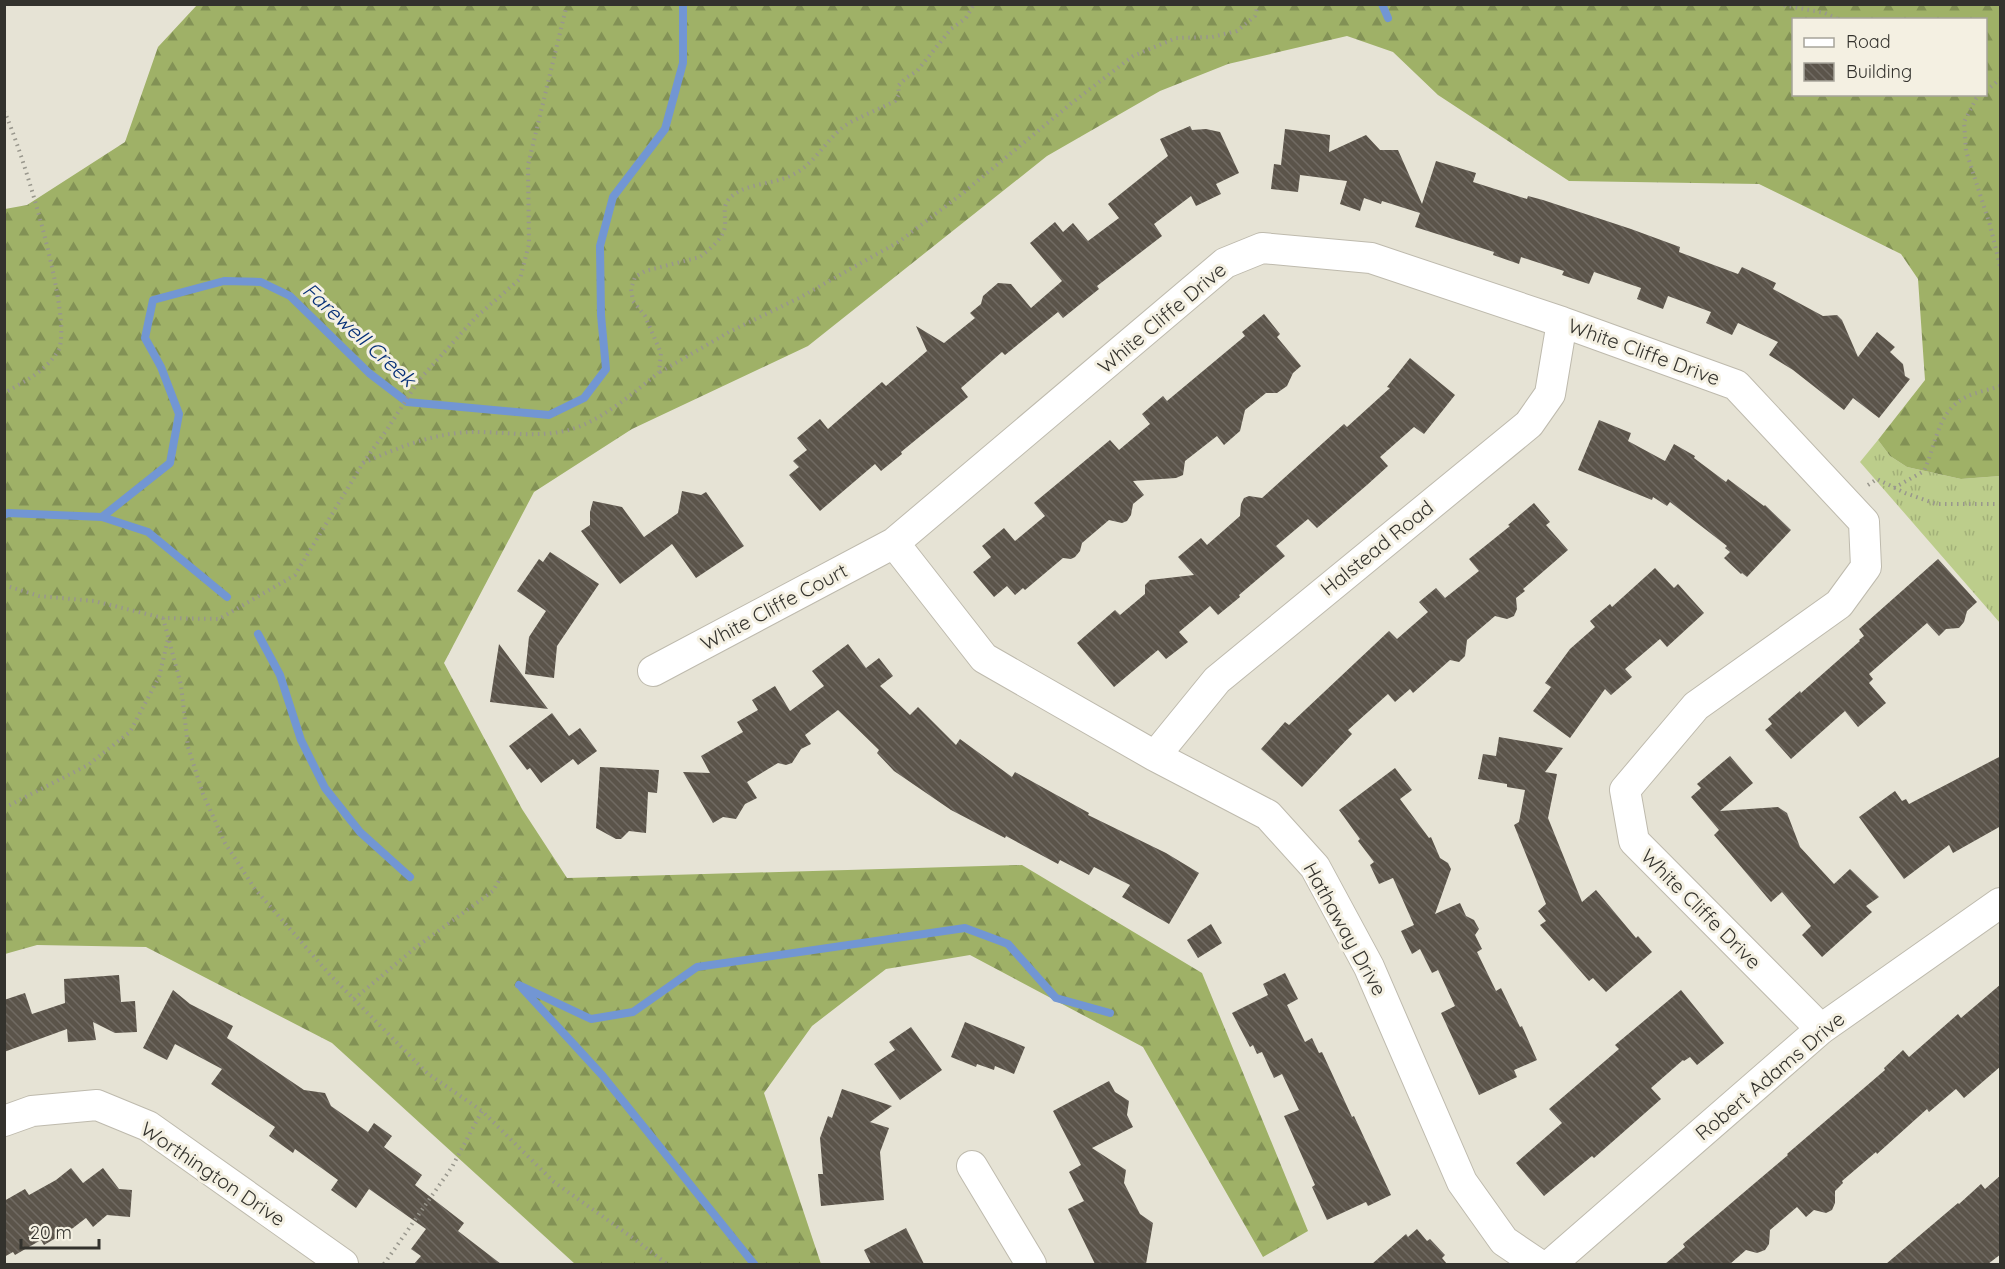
<svg xmlns="http://www.w3.org/2000/svg" width="2005" height="1269" viewBox="0 0 2005 1269" font-family="Quicksand,sans-serif">
	<defs>
		<pattern id="grass-tufts" width="24" height="20" patternUnits="userSpaceOnUse" patternTransform="scale(1.5)"><rect width="24" height="20" fill="#bccd8b"/><path d="M3 7l-1-3M5 7V3M7 7l1-3M15 17l-1-3M17 17v-4M19 17l1-3" fill="none" stroke="#a2b078"/></pattern>
		<pattern id="forest-firs" width="22" height="20" patternUnits="userSpaceOnUse" patternTransform="scale(1.5)"><rect width="22" height="20" fill="#9fb167"/><path d="M5 1l3.5 6h-7zM16 11l3.5 6h-7z" fill="#829155"/></pattern>
		<pattern id="building-back-hatch" width="6" height="6" patternUnits="userSpaceOnUse" patternTransform="scale(1.5)"><rect width="6" height="6" fill="#5b544a"/><path d="M-1 5l2 2M0 0l6 6M5-1l2 2" fill="none" stroke="#706a62"/></pattern>
	</defs>
	<rect width="100%" height="100%" fill="#e6e3d5"/>
	<path fill="url(#grass-tufts)" d="M1878,440L1890,456L1907,467L1961,479L2000,476V623L1860,462Z"/>
	<path fill="url(#forest-firs)" fill-rule="evenodd" d="M197,5H2000V476L1961,479L1907,467L1890,456L1878,440L1925,380L1918,279L1901,254L1759,184L1569,181L1438,95L1393,52L1347,36L1228,64L1160,91L1047,156L808,346L632,429L534,492L444,663L522,809L567,878L1022,865L1202,973L1308,1231L1263,1257L1143,1047L970,955L886,969L812,1026L764,1093L821,1264H575L332,1043L146,947L37,945L5,954V209L27,205L125,142L158,47ZM1794,20H1986V94H1794Z"/>
	<g fill="none" stroke-linecap="round" stroke-linejoin="round">
		<path stroke="#7296d3" stroke-width="8" d="M1382,4L1388,18
			M4,515L8,513L102,517L170,463L179,414L161,367L145,338L153,300L224,281L261,282L290,296L369,373L407,402L549,415L584,398L606,369L601,315L600,246L613,197L665,129L683,63V4
			M102,517L148,532L227,597
			M258,634L280,675L301,740L325,788L360,832L410,877
			M519,985L591,1019L633,1012L697,967L965,928L1008,944L1056,998L1110,1013
			M522,988L602,1075L754,1264"/>
	</g>
	<path fill="url(#building-back-hatch)" d="M1190,126L1192,130L1206,129L1220,132L1239,173L1216,184L1221,194L1196,206L1191,196L1154,224L1162,236L1097,286L1099,289L1063,318L1058,312L1005,355L1002,352L961,388L968,397L901,452L902,454L881,471L875,464L820,511L789,475L799,467L793,461L807,450L797,438L820,419L828,429L882,382L886,386L927,351L916,326L944,343L975,318L970,313L981,304L983,296L998,283L1011,284L1031,308L1062,281L1030,243L1055,222L1063,232L1073,223L1088,241L1119,218L1108,204L1168,156L1160,139Z
		M1285,129L1330,135L1329,152L1366,135L1380,150H1398L1422,204L1436,161L1476,173L1473,182L1527,199L1528,196L1543,200L1631,229L1680,247L1679,252L1738,274L1742,267L1776,283L1773,289L1823,316L1837,315L1842,320L1858,357L1877,332L1895,347L1890,352L1903,364L1905,376L1910,379L1879,418L1853,398L1844,410L1793,370L1769,355L1778,342L1738,323L1732,335L1706,323L1711,312L1668,296L1663,309L1637,299L1641,288L1594,272L1589,284L1562,275L1564,271L1521,257L1519,264L1493,255L1494,252L1415,227L1420,213L1382,201L1381,204L1364,198L1360,211L1340,204L1347,181L1300,175L1298,192L1271,189L1274,164L1281,165Z
		M1264,314L1280,334L1277,337L1301,366L1293,373L1287,386L1277,393H1266L1245,410L1240,431L1224,445L1217,436L1185,461L1183,475L1176,478L1133,481L1144,495L1133,504L1131,515L1127,521L1122,523L1109,520L1082,543L1080,551L1075,557L1071,559L1063,558L1025,590L1023,588L1015,595L1007,586L994,597L973,572L991,557L982,546L1004,528L1015,541L1045,516L1034,503L1110,440L1119,450L1150,424L1142,414L1163,396L1167,401L1245,336L1242,332Z
		M1410,358L1455,395L1424,434L1414,427L1380,457L1388,466L1367,485L1317,528L1308,519L1276,546L1285,556L1239,595L1240,597L1218,615L1210,606L1179,632L1188,642L1166,659L1158,650L1114,687L1077,643L1115,610L1120,615L1145,594V585L1150,580L1194,575L1178,557L1201,538L1207,545L1240,516L1241,504L1244,498L1249,496L1262,498L1344,424L1347,427L1390,388L1387,387Z
		M1599,420L1631,433L1628,441L1665,461L1674,444L1695,456L1694,458L1726,482L1728,479L1764,506L1765,505L1791,530L1747,577L1742,573L1741,574L1724,558L1730,552L1725,548L1727,546L1670,502L1667,506L1653,497L1652,500L1578,470Z
		M682,491L701,495L706,492L744,546L696,578L672,544L620,584L581,531L590,525V512L593,501L622,507L644,537L678,513Z
		M1534,503L1550,522L1546,525L1568,550L1523,589L1525,591L1516,598L1517,609L1514,616L1507,619L1495,616L1467,640L1465,656L1459,662L1450,660L1413,693L1410,689L1395,702L1388,694L1348,730L1352,734L1302,787L1261,749L1285,722L1289,725L1389,631L1397,639L1428,612L1419,602L1436,588L1445,598L1479,571L1469,559L1510,526L1508,525Z
		M550,552L599,584L557,646L554,678L525,674L529,637L546,611L517,591L539,559L543,562Z
		M1938,559L1977,602L1967,611L1964,622L1959,628L1946,629L1939,636L1927,623L1869,674L1873,679L1869,683L1886,703L1858,727L1845,711L1791,759L1765,730L1772,724L1768,719L1800,691L1801,693L1860,641L1859,640L1864,636L1859,629Z
		M1655,568L1674,588L1678,584L1704,613L1667,647L1660,639L1625,669L1632,677L1611,695L1605,689L1570,738L1533,711L1551,687L1545,683L1570,649L1595,627L1590,621L1610,604L1612,607Z
		M499,644L548,709L490,702Z
		M848,644L866,668L879,658L893,676L880,686L910,715L918,707L956,745L960,739L1012,777L1015,772L1089,813L1088,815L1166,853L1199,873L1169,924L1122,897L1130,885L1094,867L1089,875L1060,860L1058,864L1006,836L1005,838L951,810L894,771L877,753L879,750L838,710L805,735L811,744L801,749L792,763L786,765L778,763L747,782L757,798L745,804L736,819L723,817L713,823L683,772L710,773L701,756L743,732L737,722L758,710L752,700L775,686L790,711L824,686L812,671Z
		M552,713L569,736L580,728L597,751L578,765L573,759L541,783L530,768L527,770L509,746Z
		M1499,737L1563,748L1545,772L1557,774L1548,818L1582,902L1596,890L1636,938L1638,936L1652,952L1606,992L1593,978L1589,981L1540,925L1546,921L1538,911L1546,904L1514,825L1519,822L1525,790L1507,787V784L1478,779L1483,754L1496,756Z
		M1730,756L1753,783L1720,811L1778,807L1787,813L1800,847L1834,884L1850,869L1879,897L1866,906L1872,912L1822,957L1802,935L1811,926L1782,892L1771,902L1714,835L1719,830L1691,797L1701,788L1697,784Z
		M2001,756V826L1953,853L1949,845L1904,879L1859,817L1895,791L1902,801L1906,799L1909,804Z
		M600,767L659,770L657,793L648,792L646,833L629,831L621,839H616L596,828Z
		M1395,768L1412,790L1400,799L1429,838L1431,837L1440,858L1448,863L1451,869L1435,914L1460,903L1466,916L1474,920L1479,929L1475,935L1482,949L1477,952L1496,991L1501,988L1520,1027L1522,1026L1537,1060L1514,1070L1517,1077L1479,1095L1441,1013L1455,1006L1438,970L1432,973L1420,949L1412,954L1401,931L1414,925L1393,878L1379,884L1370,865L1374,862L1358,841L1360,839L1339,810Z
		M1211,924L1222,943L1198,958L1187,940Z
		M1285,973L1298,999L1287,1005L1305,1042L1312,1038L1319,1053L1322,1052L1352,1117L1354,1116L1391,1195L1368,1206L1366,1202L1327,1220L1312,1187L1315,1185L1284,1116L1299,1110L1282,1074L1274,1078L1262,1052L1257,1054L1253,1045L1250,1047L1232,1013L1268,995L1263,984Z
		M119,975L121,1002L135,1001L137,1032L115,1033L93,1022L96,1040L68,1042L67,1029L4,1052V1000L25,993L32,1014L65,1003L64,979Z
		M2001,984V1066L1964,1098L1956,1089L1929,1112L1927,1109L1877,1154L1876,1152L1842,1181L1843,1183L1835,1191V1203L1832,1210L1826,1213L1814,1210L1806,1217L1797,1207L1770,1230L1769,1244L1765,1250L1757,1253L1746,1250L1730,1264H1665L1685,1247L1683,1244L1788,1155L1787,1154L1885,1070L1884,1068L1903,1050L1909,1057L1958,1014L1961,1018Z
		M173,990L190,1004L233,1026L227,1038L304,1090L325,1093L331,1106L368,1132L374,1123L392,1136L384,1147L422,1175L415,1185L464,1223L458,1231L501,1264H414L421,1256L411,1249L426,1229L369,1189L356,1208L331,1190L338,1180L295,1149L293,1153L269,1136L275,1127L211,1084L222,1069L175,1044L167,1060L143,1048Z
		M1681,990L1724,1043L1697,1065L1690,1057L1684,1061L1683,1060L1651,1088L1661,1099L1594,1158L1592,1156L1544,1196L1516,1163L1562,1123L1549,1109L1619,1049L1615,1045Z
		M965,1022L1025,1047L1014,1074L995,1066L994,1070L977,1064L976,1067L951,1057Z
		M911,1027L942,1070L900,1100L874,1064L895,1050L889,1042Z
		M1109,1081L1115,1092L1129,1101L1127,1115L1133,1127L1092,1148L1126,1170L1124,1183L1140,1214L1153,1223L1146,1264H1095L1068,1209L1084,1201L1069,1172L1081,1165L1053,1111Z
		M842,1089L892,1106L870,1122L889,1128L880,1152L884,1200L821,1206L818,1174H823L820,1138L828,1116L832,1118Z
		M71,1168L83,1183L103,1168L119,1189L132,1190L130,1217L107,1215L93,1227L86,1218L73,1228L44,1245L41,1240L15,1255L13,1252L4,1257V1201L25,1189L29,1195L56,1180Z
		M2001,1175V1254L1988,1264H1886L1958,1203L1959,1204L1981,1184L1985,1189Z
		M906,1228L924,1264H871L864,1250Z
		M1417,1229L1427,1241L1430,1239L1445,1255L1442,1258L1447,1264H1372L1406,1234L1408,1237Z"/>
	<g fill="none" stroke-linecap="round" stroke-linejoin="round">
		<g stroke="#bebaad" stroke-width="32">
			<path id="street" d="M894,543L984,658L1155,756L1268,815L1315,867L1369,967L1462,1182L1504,1241L1538,1264
				M653,671L894,543L1225,263L1262,248L1371,258L1562,322L1736,385L1864,522L1866,567L1839,604L1696,706L1625,790L1634,841L1821,1029
				M1155,756L1217,680L1529,424L1550,394L1562,322
				M4,1121L32,1111L97,1105L148,1126L343,1264
				M972,1166L1031,1264
				M1551,1264L1821,1029L2000,903"/>
		</g>
		<path stroke="#99978d" stroke-width="4" stroke-dasharray="1.5 4.5" stroke-linecap="butt" d="M1778,4L1825,13L1840,20
			M1986,91L2000,79
			M1981,94L1976,99L1964,122L1966,151L1990,225L2000,266
			M4,111C21,146 75,321 58,351C46,371 24,382 4,393
			M660,372L729,332L799,298L900,241L963,193L1073,102L1133,56L1176,38L1212,37L1237,31L1255,16L1258,4
			M363,463C397,448 431,434 469,432C507,431 547,441 583,425C607,415 639,389 659,372L661,353L645,316L633,301L631,289L635,277L645,271L700,257C709,250 724,238 725,226C726,214 721,205 732,196C749,182 776,185 796,173C815,162 825,142 842,128C851,120 882,108 895,101L899,94L898,86L906,78L917,71L951,29L966,18L974,4
			M1868,485L1877,479L1905,493L1936,504H2000
			M1894,488L1924,471C1936,445 1937,413 1964,398C1975,392 1989,390 2000,386
			M4,585L39,596L94,601L163,618L219,619L295,575L363,463L388,428L419,380L476,317L520,279L529,244L528,165L567,4
			M163,618L181,685L188,747L203,794L225,843L255,889L331,976L427,1073L482,1111
			M4,808L88,765L130,732L159,677L168,639
			M354,999L415,948L493,891L501,877
			M384,1264L452,1167L482,1111L554,1182L633,1238L667,1264"/>
		<use href="#street" stroke="#fff" stroke-width="30"/>
	</g>
	<g text-anchor="middle" stroke-width="6" stroke-linejoin="round" paint-order="stroke">
		<g font-size="20" fill="#33322d" stroke="#f4f0e2">
			<text transform="translate(1162 318) rotate(-40)" y="7">White Cliffe Drive</text>
			<text transform="translate(1644 352) rotate(20)" y="7">White Cliffe Drive</text>
			<text transform="translate(1377 548) rotate(-39)" y="7">Halstead Road</text>
			<text transform="translate(774 607) rotate(-28)" y="7">White Cliffe Court</text>
			<text transform="translate(1701 909) rotate(45)" y="7">White Cliffe Drive</text>
			<text transform="translate(1345 929) rotate(61)" y="7">Hathaway Drive</text>
			<text transform="translate(1770 1076) rotate(-40)" y="7">Robert Adams Drive</text>
			<text transform="translate(213 1174) rotate(34)" y="7">Worthington Drive</text>
		</g>
		<g font-size="21" font-style="italic" fill="#063078" stroke="#f4f0e2">
			<text transform="translate(359 335) rotate(42)" y="7">Farewell Creek</text>
		</g>
	</g>
	<rect width="2005" height="1269" fill="none" stroke="#33322d" stroke-width="12"/>
	<rect x="1792" y="18" width="195" height="78" fill="#f4f0e2" stroke="#a7a49a" stroke-width="1.5"/>
	<rect x="1804" y="38" width="30" height="9" fill="#ffffff" stroke="#a7a49a" stroke-width="1.5"/>
	<text x="1846" y="48" font-size="18" fill="#33322d">Road</text>
	<rect x="1804" y="63" width="30" height="18" fill="url(#building-back-hatch)" stroke="#a7a49a" stroke-width="1.5"/>
	<text x="1846" y="78" font-size="18" fill="#33322d">Building</text>
	<path d="M21 1239v9h78v-9" fill="none" stroke="#33322d" stroke-width="3"/>
	<text x="30" y="1239" font-size="18" fill="#33322d" stroke="#f4f0e2" stroke-width="4.5" paint-order="stroke">20 m</text>
</svg>
